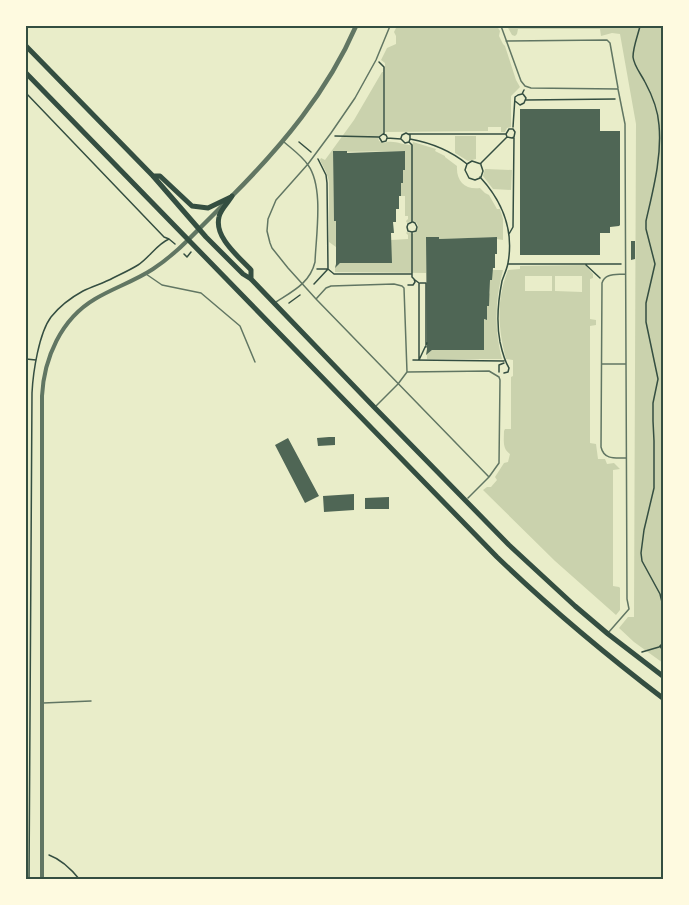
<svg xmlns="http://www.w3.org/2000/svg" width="689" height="905" viewBox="0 0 689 905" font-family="Lora,serif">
	<rect width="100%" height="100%" fill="#e9edc9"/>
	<path fill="#cad2ad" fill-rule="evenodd" d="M397,26H497L500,31L499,36L503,44L505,46L516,80L520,87L511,96V127L507,128L505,132H501V127H488V131L385,132V63L381,60L387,48L396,44V36L394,32Z
		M507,26H663V663L634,642L619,628L628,617H634L636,124L620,34L612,33L601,36L600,29H518L517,34L515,36L512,35Z
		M382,72H383V133L378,137L379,141L383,143C394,139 401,145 412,145L413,142L436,149L435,151L445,156V157L457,166C456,181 465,190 480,188L485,193L489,195L497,209H500L503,219V240L497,239V237L439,239V237H426V273L335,272V268L340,263H391V240L408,239V235L406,233L407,232L413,234L418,228C418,221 413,219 407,223L406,221L408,219V216H405V196H401V183H403V170L405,169V151L333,152L334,221H336V247L329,242V181L326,172L320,160L321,158L325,160L354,120Z
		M455,136H476V159L468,161L455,153Z
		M485,169L512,170L511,190L493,189L483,176Z
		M585,265L593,274V278L590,279V319L596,320V325L590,326V443L596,444L598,459H605L607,464L614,463L620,469L613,470V586L619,587L620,588V610L616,615L555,561L483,490L487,487H491L497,480L495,477L504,463L508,462L510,454C502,449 504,440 504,431L505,429H511V377L513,376V360L506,359C498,328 496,301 508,270L520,269V266ZM525,276H552V291H525ZM555,276H582V292L555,291Z
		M492,270H503C495,300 494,329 502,359H427V354L432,350H484V319L486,320L487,306H489V294L490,293V280H492Z"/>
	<path fill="#4f6655" d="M520,109H600V131H620V225L619,226L610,227V233H600V255H520Z
		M333,151H347V153L405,151V170H403V183H401V196H399V209H396V222H393L394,233H391L392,263H340L335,268L336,264V221H334Z
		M426,237H439V239L497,237V254H495V268H493L492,280H490L489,306H487V320L484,319V350H432L426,355L427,349Z
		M631,241H635V259L631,260Z
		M329,437H335V445L318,446L317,438Z
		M288,438L319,496L305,503L275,445Z
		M354,494V510L324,512L323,496Z
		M389,497V509H365V498Z"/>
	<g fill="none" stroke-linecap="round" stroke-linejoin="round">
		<path stroke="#344e41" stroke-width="1.5" d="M640,26C638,35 633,47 633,57C634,66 641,74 645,82C652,95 658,110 659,125C662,157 653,190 646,221V229L655,264L646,303V322L658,379L653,403V421L654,441V488L644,530L641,553L642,561L660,594L664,610
			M379,62L384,67V134
			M26,93L164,237L169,239L175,244
			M526,100L615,99
			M515,101L520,105L524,103L526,98L523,94
			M513,127L515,97L518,95L522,94L524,90
			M408,134H506L507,137L512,138L514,137L515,132L513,129H509L506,134
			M335,136L379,137L383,134L386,135L387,137
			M379,137L382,142L386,141L387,138L401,139L405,143L409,142L410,139C432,143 451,151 467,164
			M401,138L402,135L406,133L410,135V139
			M299,142L311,152
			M481,163L507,137
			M480,177C503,202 514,230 508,263C507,269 504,275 502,281C498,301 496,321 500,342C502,351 504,360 509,368L508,372L504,373
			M481,177L483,171L481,165
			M480,178L475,180L469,178L465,170L467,164L472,161L481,164
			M412,232L416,231L417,227L415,223L413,222
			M509,234L513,227L514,138
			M184,254L187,257L191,252
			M509,264H621
			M586,265L600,278
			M317,269H328L334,274H412
			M415,280L419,283V360
			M420,283H426V347
			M314,284L328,269L327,183L326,175L318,159
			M408,285H413L415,282L414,279L412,277V232L408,231L407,227L408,224L412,222V145L409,142
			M289,303L300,295
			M26,359L36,360
			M413,360L504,361
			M419,360L427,343
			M499,372V365L504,363
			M660,646L664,652
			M642,652L659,647L664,642
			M49,855C60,859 72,870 80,880
			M29,880L32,393C33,372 39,333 51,317C59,307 72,297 83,291C93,286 104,283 113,278C121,274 130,270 138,265C149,258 157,244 169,239"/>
		<path stroke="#617663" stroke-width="1.5" d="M390,26L376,60L355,98L331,133L308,164L276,200L268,219L267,231L270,243L272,248L288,268L316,299L489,477
			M501,26L521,81L525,86L531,88L618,89L625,124L627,599L629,609L608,633
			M506,41L607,40L610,43L618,88
			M146,274L162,285L201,293L240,326L255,362
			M625,274C616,275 605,273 602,283L601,447C604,460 615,458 626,458
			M316,299L326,288L331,286L394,284L402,286L404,288L407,372L398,384L375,407
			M276,302C293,291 310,283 315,262C316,235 324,187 308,165C302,156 292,149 284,142
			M602,364H626
			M407,372L489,371L499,377L500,380L499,463L489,477L468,498
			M43,703L91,701"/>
		<path stroke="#617663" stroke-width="4" d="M42,880V396C44,358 61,319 95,299C113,288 135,281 153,269C165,261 177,251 188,240"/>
		<path stroke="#617663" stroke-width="4.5" d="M231,197C281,147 328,91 356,26
			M189,239L223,205"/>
		<path stroke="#344e41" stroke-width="5" d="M26,46L153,176L206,237L243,274L251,279L374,407L509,545L575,606L608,634L664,677
			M26,73L497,557C550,608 605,654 664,699
			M153,176H160L192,206L208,208L231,197
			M232,196C228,203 220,210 219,217C214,237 238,256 251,270V279"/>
	</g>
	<rect width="689" height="905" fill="none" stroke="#fefae0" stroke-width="54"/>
	<rect x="27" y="27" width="635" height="851" fill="none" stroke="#344e41" stroke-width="2"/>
</svg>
